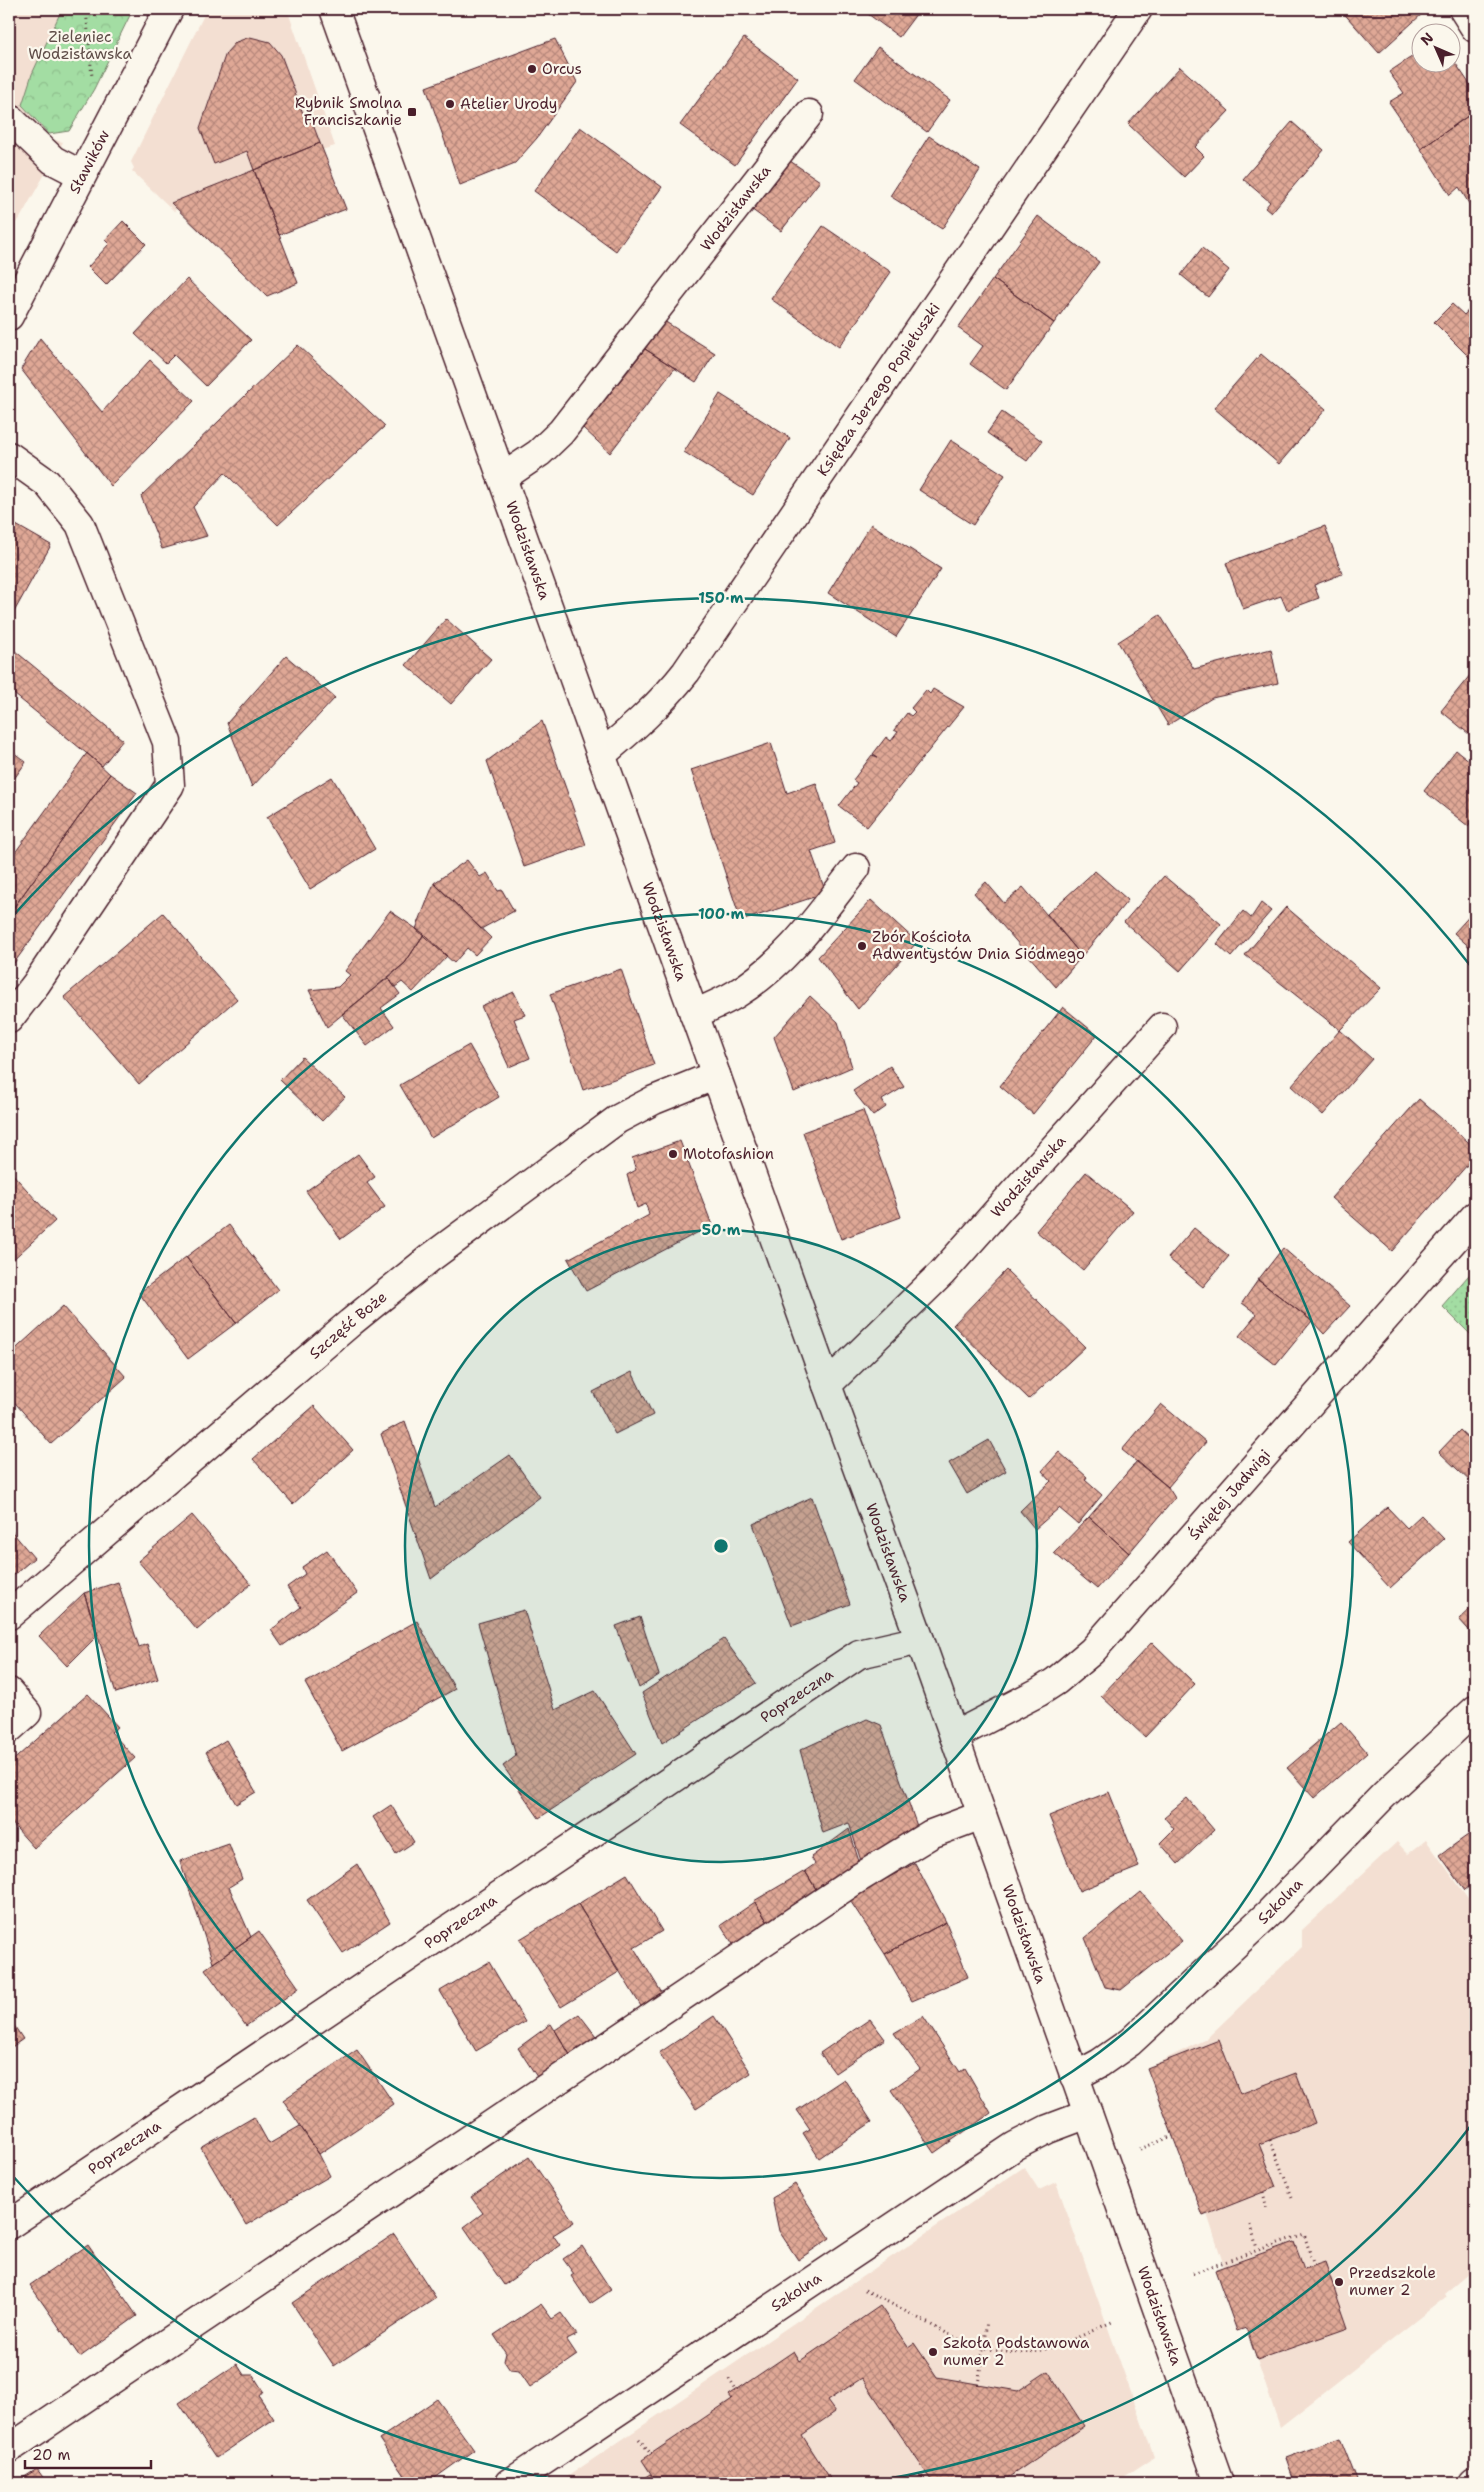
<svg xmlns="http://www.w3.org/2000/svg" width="1484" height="2492" viewBox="0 0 1484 2492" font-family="'Shantell Sans',sans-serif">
	<defs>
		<pattern id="grass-dots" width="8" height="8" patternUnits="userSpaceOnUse" patternTransform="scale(1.25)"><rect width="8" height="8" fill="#a3dda3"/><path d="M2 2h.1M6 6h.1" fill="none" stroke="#8ebd8c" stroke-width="1.8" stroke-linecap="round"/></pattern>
		<pattern id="park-crowns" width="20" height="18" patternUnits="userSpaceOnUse" patternTransform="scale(1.25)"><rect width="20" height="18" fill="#a3dda3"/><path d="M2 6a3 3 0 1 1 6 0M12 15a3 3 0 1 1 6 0" fill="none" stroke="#8ebd8c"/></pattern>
		<pattern id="building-cross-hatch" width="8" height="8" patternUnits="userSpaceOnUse" patternTransform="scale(1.25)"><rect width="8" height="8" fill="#dfa896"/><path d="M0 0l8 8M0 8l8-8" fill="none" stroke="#b7887b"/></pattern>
	</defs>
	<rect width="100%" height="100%" fill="#fbf7ec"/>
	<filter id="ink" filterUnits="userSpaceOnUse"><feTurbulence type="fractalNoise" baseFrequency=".02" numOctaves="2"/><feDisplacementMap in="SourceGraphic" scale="10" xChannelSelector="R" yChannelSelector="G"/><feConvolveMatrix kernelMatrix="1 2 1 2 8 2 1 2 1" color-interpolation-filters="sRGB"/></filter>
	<g filter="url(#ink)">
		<path fill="#f3dfd2" d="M9,9H62L32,74L22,105L51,139L63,142L19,220L9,228Z
			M207,9H287L335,146L254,170L172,203L177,209L174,211L132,171L134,168L131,162Z
			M1426,1840L1475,1908V2268L1445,2293L1447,2296L1280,2427L1246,2328L1237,2331L1215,2270L1224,2266L1207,2214L1203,2216L1147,2068L1206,2039L1302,1947V1930L1397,1842L1408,1854Z
			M1024,2167L1039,2190L1056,2182L1154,2457L1115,2483H558Z"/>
		<path fill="url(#grass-dots)" stroke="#767e67" d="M1475,1268V1339L1442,1306Z"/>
		<path fill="url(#park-crowns)" stroke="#767e67" d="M62,9H133L94,89L69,131L49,134L22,105L32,74Z"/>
		<path fill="url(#building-cross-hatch)" stroke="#4a1f2b" d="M871,9H911L917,13L899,37L868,14Z
			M1340,9H1419L1423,13L1379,53Z
			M250,37L270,42L281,55L307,124L312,122L320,143L254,170L247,151L214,164L200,128L226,53L236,42Z
			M744,38L798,78L735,165L680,125Z
			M555,39L577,82L537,138L515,163L460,185L426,87Z
			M878,47L950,100L927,132L855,79Z
			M1422,50V62H1452V58L1475,92V111L1421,149L1389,102L1404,93L1389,72Z
			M1180,67L1229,111L1195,147L1204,156L1184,177L1128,124Z
			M1475,111V205L1471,207L1459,187L1450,195L1421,149Z
			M1292,122L1324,150L1271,213L1265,208L1270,202L1243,179Z
			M580,127L662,187L616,251L534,191Z
			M929,136L980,170L942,229L890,196Z
			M320,143L346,209L279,235L254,170Z
			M787,159L820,181L781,231L751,209Z
			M254,170L298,283L267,296L171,203Z
			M1038,216L1099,262L1054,323L993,279Z
			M123,221L146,244L106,285L88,267L109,244L105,240Z
			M823,226L891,272L839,347L771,299Z
			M1202,248L1229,270L1208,297L1181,275Z
			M187,279L251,340L206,386L174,355L166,363L135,334Z
			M993,279L1054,323L1006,390L970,364L983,346L958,328Z
			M1475,303V363L1434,322L1452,304L1464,315Z
			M664,321L715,353L696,382L645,349Z
			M40,338L102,412L150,360L194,401L111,486L21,369Z
			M298,345L385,426L278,525L225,473L193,507L207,536L162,549L141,496Z
			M645,349L675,368L610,453L583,428Z
			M1261,354L1326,409L1279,464L1214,408Z
			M720,394L790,438L753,495L684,452Z
			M1002,412L1042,441L1027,461L987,433Z
			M951,440L1005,475L973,525L919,490Z
			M9,521L51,545L9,621Z
			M871,524L941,569L896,637L828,593Z
			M1325,526L1342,574L1314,585L1319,598L1287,610L1281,596L1243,609L1226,563Z
			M1160,615L1194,669L1271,649L1278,683L1212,698L1168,725L1118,642Z
			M446,619L491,659L451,704L406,665Z
			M9,646L123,740L102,766L9,690Z
			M286,656L335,698L252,787L227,723Z
			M1475,669V739L1441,711Z
			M933,689L964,707L867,827L839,806L857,783L853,780L872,755L878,757L873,754L886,737L891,741L898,732L894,730L907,713L911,716L915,712L911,708L926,690L930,694Z
			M542,721L586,845L524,867L487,761Z
			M771,743L787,793L816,783L835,843L811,851L826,893L741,921L691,770Z
			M9,749L26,762L9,786Z
			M1456,750L1475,765V816L1468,826L1424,791Z
			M87,753L110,774L9,914V861Z
			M110,774L137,793L9,970V914Z
			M332,777L375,849L310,889L267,817Z
			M467,860L480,877L487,873L498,891L502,890L514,911L481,929L434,883Z
			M1095,871L1128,900L1082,956L1047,914Z
			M1164,876L1221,924L1180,971L1124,922Z
			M986,882L1004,903L1023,887L1082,956L1056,987L974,893Z
			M434,883L491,938L475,955L467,948L454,963L416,929Z
			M871,900L917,942L858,1009L818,957Z
			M1261,903L1271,911L1231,957L1217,944L1243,911L1251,918Z
			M1286,907L1381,988L1340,1030L1245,955Z
			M1475,910V952L1454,933Z
			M390,911L424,934L405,963L327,1027L309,990L338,987L350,975L345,971Z
			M163,913L237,999L139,1084L64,997Z
			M424,934L447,956L413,992L402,982L395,987L388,978L405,963Z
			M621,969L654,1065L583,1090L550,994Z
			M388,978L400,994L381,1008L394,1026L367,1046L342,1014Z
			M514,992L525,1015L514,1019L530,1058L509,1067L481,1006Z
			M810,996L838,1022L852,1067L794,1092L774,1037Z
			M1063,1007L1097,1035L1033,1114L1000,1086Z
			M1340,1030L1372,1059L1323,1115L1291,1086Z
			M469,1045L499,1097L431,1138L400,1085Z
			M302,1057L345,1097L322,1121L280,1080Z
			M890,1066L904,1087L882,1100L886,1107L873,1116L853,1091Z
			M1419,1099L1475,1148V1156L1392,1251L1331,1198Z
			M863,1110L901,1217L841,1239L803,1132Z
			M680,1141L712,1225L586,1291L568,1259L649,1215L646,1204L637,1208L627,1175L636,1170L632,1158Z
			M358,1154L375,1177L367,1183L385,1207L341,1239L306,1191Z
			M9,1170L55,1221L9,1263Z
			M1086,1172L1133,1211L1083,1270L1036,1231Z
			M229,1225L278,1290L236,1323L186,1257Z
			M1194,1228L1229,1256L1203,1287L1168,1258Z
			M1283,1248L1350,1306L1324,1334L1312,1321L1258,1280Z
			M186,1257L236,1323L188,1359L139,1293Z
			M1006,1270L1085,1347L1029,1399L953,1325Z
			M1258,1280L1312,1321L1276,1365L1239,1336L1257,1314L1242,1303Z
			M63,1306L126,1377L51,1444L9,1396V1355Z
			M632,1372L653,1415L615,1434L593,1392Z
			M1161,1404L1206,1442L1168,1487L1122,1450Z
			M314,1406L353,1450L293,1504L253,1459Z
			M405,1421L435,1507L510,1455L540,1497L431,1579L381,1434Z
			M1460,1430L1475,1444V1486L1439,1452Z
			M989,1440L1006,1471L967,1494L949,1463Z
			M1059,1452L1087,1477L1085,1480L1102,1495L1078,1524L1059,1508L1035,1529L1020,1511L1051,1481L1042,1471Z
			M1137,1461L1168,1487L1175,1498L1129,1553L1089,1517Z
			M812,1497L850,1604L792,1626L753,1524Z
			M1387,1507L1407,1528L1421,1515L1444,1539L1390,1588L1348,1542Z
			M192,1515L251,1584L197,1630L138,1561Z
			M1089,1517L1129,1553L1097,1589L1054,1553Z
			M9,1528L34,1558L9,1579Z
			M327,1550L357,1593L282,1646L271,1630L301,1607L287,1587L305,1574L302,1567Z
			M118,1582L139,1647L147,1644L158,1679L116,1693L84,1593Z
			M84,1593L98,1635L67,1666L39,1636Z
			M1475,1604V1637L1459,1619Z
			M524,1610L555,1710L595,1691L636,1754L539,1818L503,1766L516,1756L478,1623Z
			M640,1617L659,1675L639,1688L616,1626Z
			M417,1621L455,1689L342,1751L305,1683Z
			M724,1639L756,1683L662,1743L642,1693Z
			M1152,1642L1195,1684L1145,1737L1101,1696Z
			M88,1694L118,1727L111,1732L135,1758L34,1848L9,1820V1813L13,1809L9,1804V1764Z
			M867,1719L881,1725L918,1829L862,1864L849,1823L823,1833L800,1750Z
			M1341,1722L1367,1752L1314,1798L1287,1768Z
			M226,1740L256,1792L236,1804L206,1752Z
			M1109,1792L1139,1867L1079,1891L1049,1816Z
			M1187,1798L1214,1830L1178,1864L1160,1843L1174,1829L1164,1817Z
			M391,1805L414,1842L396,1854L373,1817Z
			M849,1829L860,1865L819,1894L805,1871L815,1864L811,1857Z
			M1475,1830V1882L1465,1890L1440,1855Z
			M229,1844L242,1879L229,1887L251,1937L213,1963L180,1861Z
			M915,1863L946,1922L885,1954L849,1899Z
			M357,1864L390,1922L343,1953L307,1900Z
			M805,1871L819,1894L771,1927L754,1901Z
			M627,1874L662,1931L634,1948L665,1998L644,2011L578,1904Z
			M1141,1892L1182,1941L1121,1990L1105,1987L1085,1938Z
			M755,1902L771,1927L736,1949L721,1925Z
			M578,1904L619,1972L561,2007L520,1939Z
			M946,1922L968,1977L912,2001L885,1954Z
			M259,1931L299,1988L246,2026L205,1969Z
			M489,1962L525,2022L476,2051L440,1991Z
			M579,2014L599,2040L572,2058L555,2030Z
			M714,2016L751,2073L696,2109L659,2053Z
			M923,2016L960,2072L965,2068L991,2113L934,2153L891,2090L920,2069L894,2033Z
			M9,2018L23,2039L9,2049Z
			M870,2019L885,2039L835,2073L820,2053Z
			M551,2024L572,2058L539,2080L518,2048Z
			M1219,2040L1240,2094L1296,2073L1315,2123L1259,2144L1276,2187L1203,2216L1147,2068Z
			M357,2050L394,2104L319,2154L283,2100Z
			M844,2079L872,2122L819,2158L803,2133L810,2129L797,2110Z
			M254,2117L269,2144L300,2126L319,2154L330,2176L246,2225L201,2148Z
			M529,2157L574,2222L553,2235L560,2245L504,2285L464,2227L483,2213L471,2197Z
			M795,2184L830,2238L798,2260L779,2231L772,2198Z
			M394,2234L436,2298L334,2366L292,2303Z
			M1294,2242L1304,2269L1325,2262L1348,2328L1257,2360L1246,2328L1237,2331L1215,2270Z
			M88,2245L137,2316L80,2357L30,2285Z
			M582,2246L611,2290L590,2304L571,2276L574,2274L563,2259Z
			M541,2304L552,2319L561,2313L577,2335L567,2340L577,2355L530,2387L519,2371L510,2370L504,2361L506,2353L494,2335Z
			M880,2306L908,2347L914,2343L937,2377L1018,2391L1048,2371L1084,2426L1000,2483H933L862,2378L827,2401L835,2412L802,2435L833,2483H657L642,2460L732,2399L729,2395L794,2351L800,2361Z
			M237,2364L244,2375H253L263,2391L259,2396L274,2419L216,2458L179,2403Z
			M437,2399L474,2450L428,2483H409L379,2439Z
			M1340,2438L1358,2483H1295L1286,2458Z
			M37,2469L47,2483H15Z
			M650,2474L657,2483H636Z"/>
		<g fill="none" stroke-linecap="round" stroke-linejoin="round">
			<g stroke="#4a1f2b" stroke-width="31">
				<g id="minor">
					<path id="s1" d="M334,9L827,1385L920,1640L1219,2483"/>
					<path d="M1463,9L1475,28"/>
					<path d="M9,118L53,160L82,175"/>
					<path id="s2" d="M9,316L169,9"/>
					<path d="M9,456L47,483L80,524L167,742L170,785L36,984L9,1019"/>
					<path id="s3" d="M502,478L539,453L561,432L809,114"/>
					<path id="s4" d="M601,755C632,729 661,704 686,672L1138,9"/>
					<path d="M694,1014C708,1008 723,1002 736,994C787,963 820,914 856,868"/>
					<path id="s5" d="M827,1385L942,1273L1162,1027"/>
					<path id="s6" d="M9,1615L350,1323L430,1258L618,1119L654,1100L716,1075"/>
					<path d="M9,1692L27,1713L9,1729"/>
					<path id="s7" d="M954,1736L1039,1692L1056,1681L1092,1651L1475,1216"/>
					<path id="s8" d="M1074,2077L1100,2063L1130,2042L1269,1913L1384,1795L1475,1710"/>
					<path id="s9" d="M9,2225L859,1654L920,1640"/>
					<path d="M9,2449L854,1881L931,1834L982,1815"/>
					<path id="s10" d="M510,2483L1015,2146L1048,2129L1088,2114"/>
					<path d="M1474,2483L1475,2482"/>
				</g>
			</g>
			<path stroke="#4a1f2b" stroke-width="3" stroke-dasharray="1 4" stroke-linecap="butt" d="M86,9L92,77
				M1270,2140L1292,2197
				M1140,2149L1173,2136
				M1263,2192L1267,2209
				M1251,2225L1257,2249
				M1193,2273L1304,2234L1314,2266
				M865,2290L956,2338C979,2348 1009,2355 1033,2352C1060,2347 1089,2332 1114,2321
				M729,2379L736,2390
				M978,2385L987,2321
				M639,2439L651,2454
				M914,2483L927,2474"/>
			<use href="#minor" stroke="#fbf7ec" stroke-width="28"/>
		</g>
	</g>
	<circle cx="721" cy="1546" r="316" fill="#0f766e" fill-opacity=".12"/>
	<g fill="none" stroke="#0f766e" stroke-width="2.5">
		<circle cx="721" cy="1546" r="316"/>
		<circle cx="721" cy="1546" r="632"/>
		<path d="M1473 2123A948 948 0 0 1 869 2482M573 2482A948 948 0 0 1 11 2174M11 918A948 948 0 0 1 1473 969"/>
	</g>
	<g fill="#4a1f2b" stroke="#fbf7ec" stroke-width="2">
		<circle cx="532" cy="69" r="5"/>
		<circle cx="450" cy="104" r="5"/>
		<rect x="407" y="107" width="10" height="10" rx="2.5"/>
		<circle cx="862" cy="946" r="5"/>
		<circle cx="673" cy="1154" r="5"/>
		<circle cx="1339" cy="2282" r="5"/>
		<circle cx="933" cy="2352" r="5"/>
	</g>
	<g text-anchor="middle" stroke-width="4.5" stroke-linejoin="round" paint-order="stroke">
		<g font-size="15" fill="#604e49" stroke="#fbf7ec">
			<text x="80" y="42">Zieleniec<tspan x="80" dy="17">Wodzisławska</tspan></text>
		</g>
		<g font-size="15" fill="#4a1f2b" stroke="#fbf7ec" text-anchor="start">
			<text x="542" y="74">Orcus</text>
			<text x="402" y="108" text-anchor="end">Rybnik Smolna<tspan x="402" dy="17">Franciszkanie</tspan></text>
			<text x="460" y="109">Atelier Urody</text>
			<text x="872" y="942">Zbór Kościoła<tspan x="872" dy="17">Adwentystów Dnia Siódmego</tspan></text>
			<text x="683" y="1159">Motofashion</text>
			<text x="1349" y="2278">Przedszkole<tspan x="1349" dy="17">numer 2</tspan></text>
			<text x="943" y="2348">Szkoła Podstawowa<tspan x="943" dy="17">numer 2</tspan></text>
		</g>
		<g font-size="15" fill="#4a1f2b" stroke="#fbf7ec">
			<text dy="5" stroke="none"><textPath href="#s2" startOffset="174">Sławików</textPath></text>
			<text dy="5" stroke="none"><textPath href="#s3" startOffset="359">Wodzisławska</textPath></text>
			<text dy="5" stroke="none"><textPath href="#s4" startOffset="461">Księdza Jerzego Popiełuszki</textPath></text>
			<text dy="5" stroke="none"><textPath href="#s1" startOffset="575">Wodzisławska</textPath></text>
			<text dy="5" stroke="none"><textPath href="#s1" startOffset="980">Wodzisławska</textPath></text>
			<text dy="5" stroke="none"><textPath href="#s5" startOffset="290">Wodzisławska</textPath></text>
			<text dy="5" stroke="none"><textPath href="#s6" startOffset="446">Szczęść Boże</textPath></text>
			<text dy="5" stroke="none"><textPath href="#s7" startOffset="371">Świętej Jadwigi</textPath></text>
			<text dy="5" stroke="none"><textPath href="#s1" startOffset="1640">Wodzisławska</textPath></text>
			<text dy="5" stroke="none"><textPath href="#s9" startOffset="949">Poprzeczna</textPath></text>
			<text dy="5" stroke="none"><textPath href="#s8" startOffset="272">Szkolna</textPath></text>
			<text dy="5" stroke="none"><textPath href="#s9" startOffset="544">Poprzeczna</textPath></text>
			<text dy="5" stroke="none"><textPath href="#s1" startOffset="2045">Wodzisławska</textPath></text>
			<text dy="5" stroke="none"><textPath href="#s9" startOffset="139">Poprzeczna</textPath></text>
			<text dy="5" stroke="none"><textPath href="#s10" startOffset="344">Szkolna</textPath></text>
			<text dy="5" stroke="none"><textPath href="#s1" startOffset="2450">Wodzisławska</textPath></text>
		</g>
	</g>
	<circle cx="721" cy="1546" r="8" fill="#0f766e" stroke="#fbf7ec" stroke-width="2.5"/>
	<g font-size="15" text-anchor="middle" font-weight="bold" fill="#0f766e" stroke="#fbf7ec" stroke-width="4.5" stroke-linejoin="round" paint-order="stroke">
		<text x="721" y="603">150 m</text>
		<text x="721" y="919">100 m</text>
		<text x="721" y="1235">50 m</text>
	</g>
	<rect width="1484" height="2492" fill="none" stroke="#fbf7ec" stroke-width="30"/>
	<rect x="15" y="15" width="1454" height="2462" fill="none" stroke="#4a1f2b" stroke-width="2" filter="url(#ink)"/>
	<g transform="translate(1436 48) rotate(315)"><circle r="24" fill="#fbf7ec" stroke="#b4a19f"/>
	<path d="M0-4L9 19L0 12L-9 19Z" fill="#4a1f2b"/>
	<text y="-8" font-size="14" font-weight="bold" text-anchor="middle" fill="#4a1f2b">N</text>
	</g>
	<path d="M25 2460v8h126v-8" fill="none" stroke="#4a1f2b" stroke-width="2.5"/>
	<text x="32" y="2460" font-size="15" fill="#4a1f2b" stroke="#fbf7ec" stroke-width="4" paint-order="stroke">20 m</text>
</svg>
